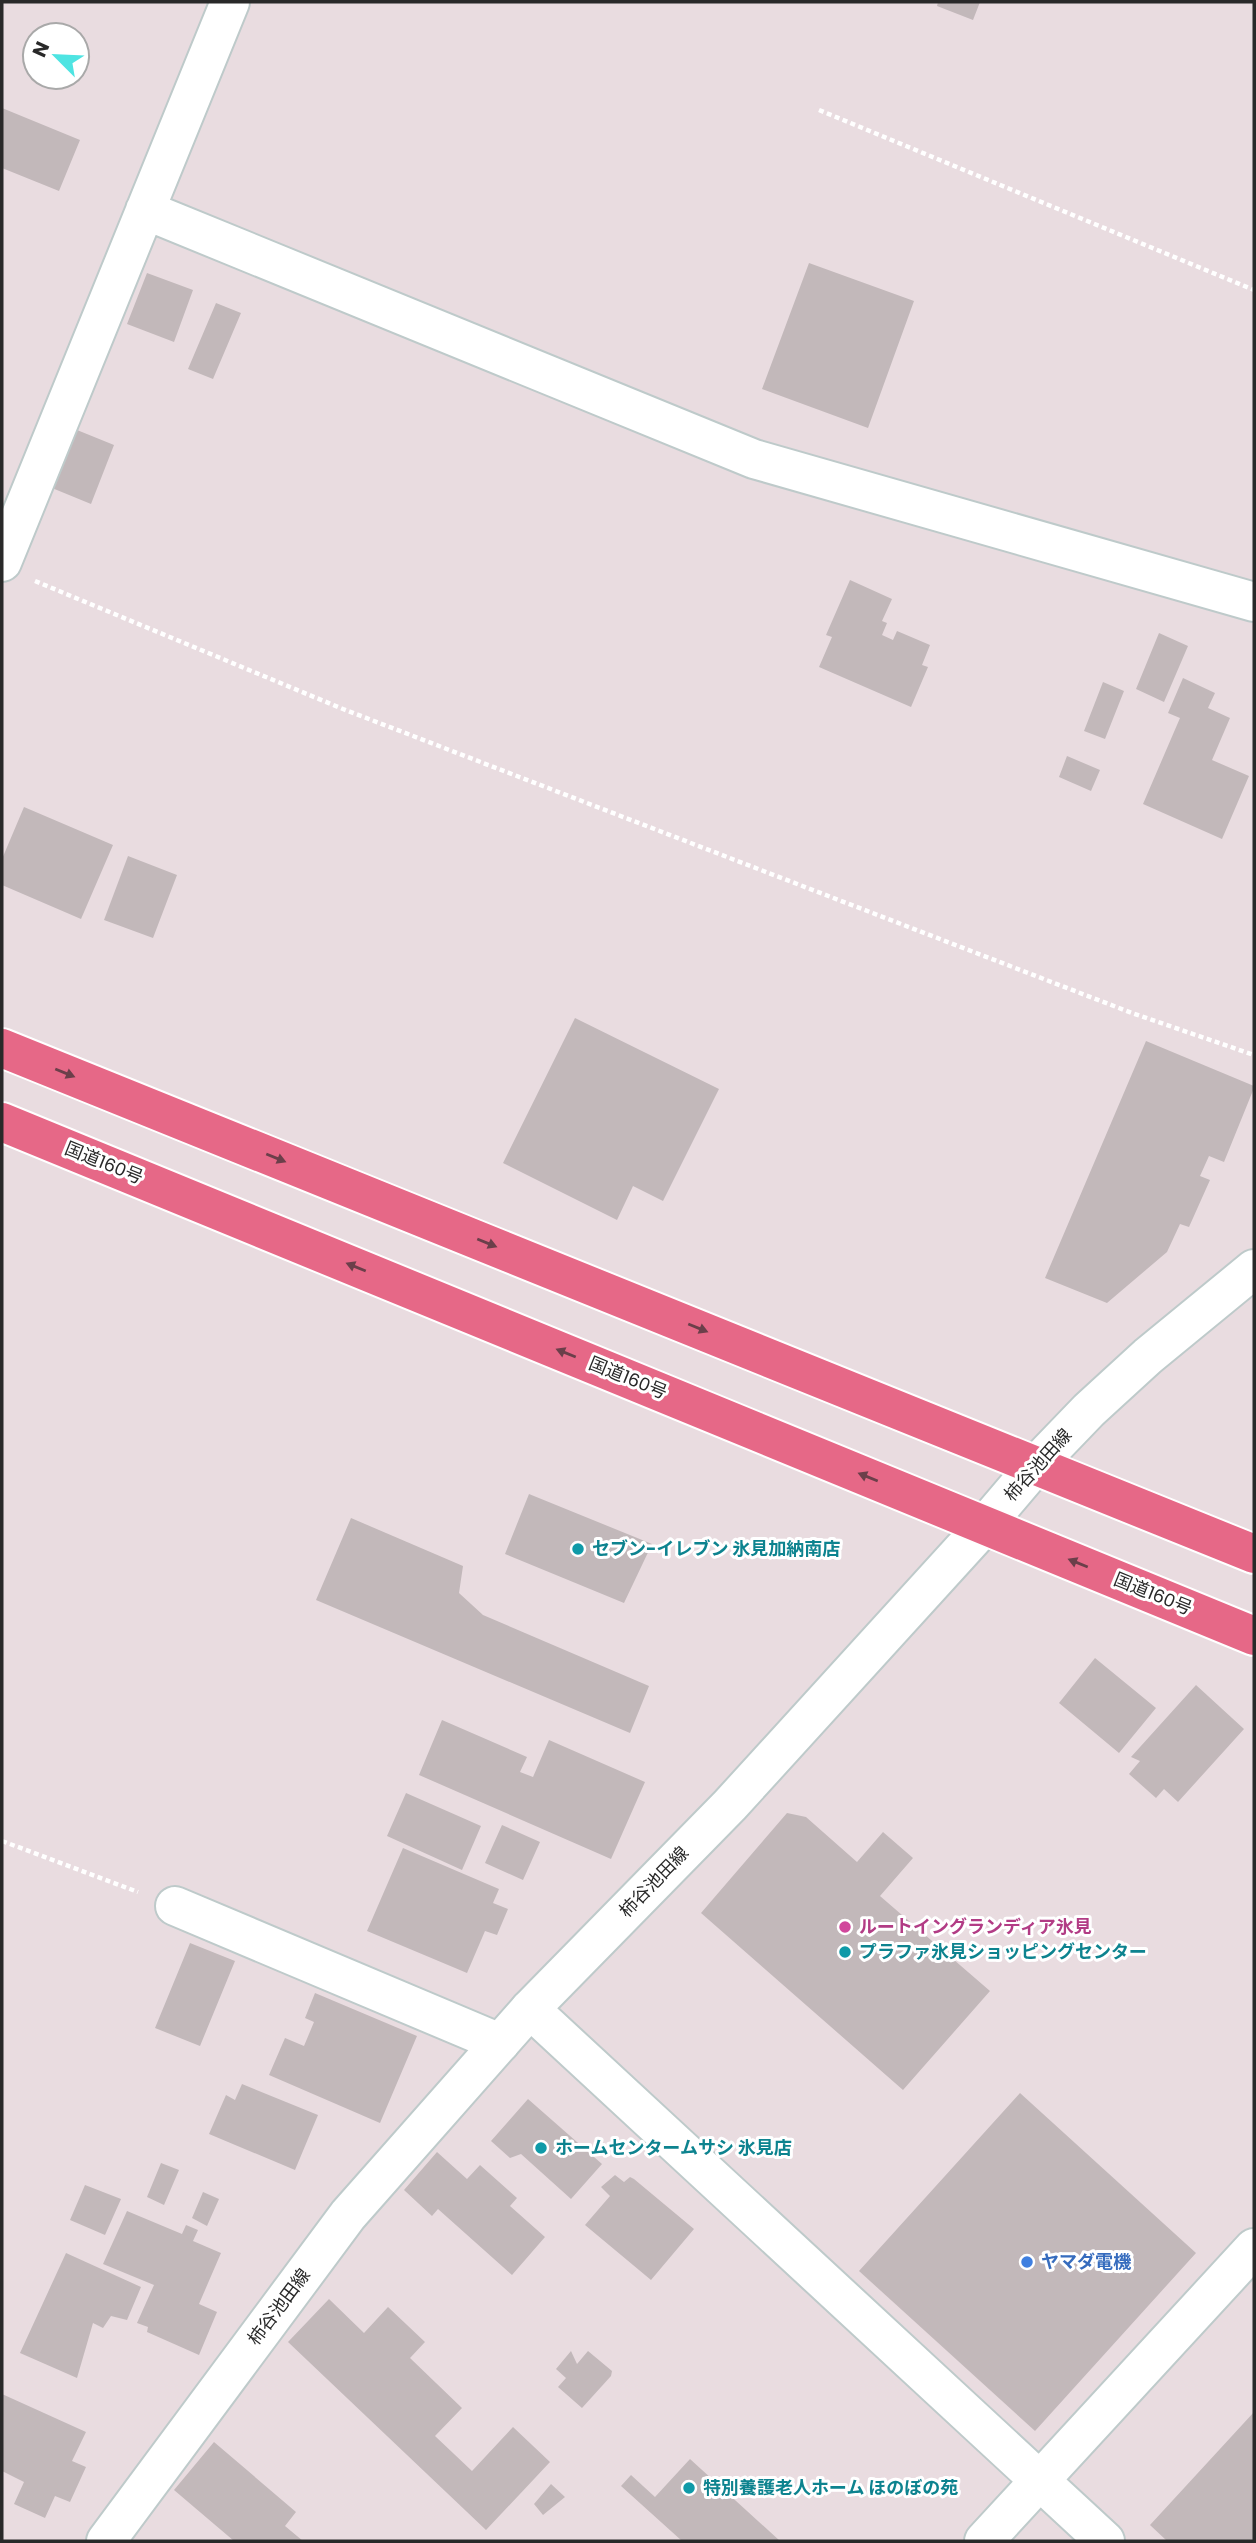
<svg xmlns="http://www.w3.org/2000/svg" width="1256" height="2543" viewBox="0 0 1256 2543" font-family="Poppins,'Noto Sans JP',sans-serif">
	<rect width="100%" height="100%" fill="#e9dce0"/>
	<path fill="#c2b8ba" d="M938,2H980L973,20L937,6Z
		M2,108L80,140L59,191L2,168Z
		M809,263L914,301L868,428L762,389Z
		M147,273L193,290L174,342L127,324Z
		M216,303L241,313L213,379L188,369Z
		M77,430L114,445L91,504L52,488Z
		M850,580L892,599L882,621L887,623L882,635L893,640L897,631L930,645L922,665L928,667L911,707L819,667L832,637L826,635Z
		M1159,633L1188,646L1164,702L1136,689Z
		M1183,678L1215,693L1208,708L1230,718L1212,760L1249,776L1222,839L1143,804L1180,718L1168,713Z
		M1103,682L1124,691L1105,739L1084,731Z
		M1067,756L1100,770L1091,791L1059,777Z
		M24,807L113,845L81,919L2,885V859Z
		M128,856L177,875L153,938L104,920Z
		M575,1018L719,1089L663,1201L633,1186L617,1220L503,1163Z
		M1146,1041L1254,1086V1088L1224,1162L1209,1156L1200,1176L1210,1180L1189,1227L1180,1224L1167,1252L1107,1303L1045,1278Z
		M529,1494L652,1544L624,1603L505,1554Z
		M351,1518L463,1566L459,1593L483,1615L649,1686L630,1733L316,1600Z
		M1095,1658L1156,1708L1119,1753L1059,1703Z
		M1196,1685L1244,1729L1178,1802L1164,1789L1156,1798L1129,1774L1140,1761L1131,1757Z
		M442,1720L527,1757L520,1772L533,1777L549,1740L645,1782L611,1859L419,1775Z
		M406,1793L481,1826L462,1870L387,1836Z
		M787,1813L806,1817L857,1862L883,1832L913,1858L880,1896L990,1991L903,2090L701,1913Z
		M502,1825L540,1842L523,1880L485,1863Z
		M403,1848L499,1889L493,1903L508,1909L497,1935L485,1931L467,1973L367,1931Z
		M190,1943L235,1961L200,2046L155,2028Z
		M315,1993L417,2036L380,2123L269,2075L285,2038L304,2046L314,2022L305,2018Z
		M242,2084L318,2115L295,2170L209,2134L226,2095L235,2100Z
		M1020,2093L1196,2253L1035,2431L859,2271Z
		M528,2099L602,2164L571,2199L521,2154L510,2158L491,2141Z
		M437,2152L467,2179L480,2165L517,2198L510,2206L545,2237L512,2275L438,2209L432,2216L404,2190Z
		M161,2163L179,2170L164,2205L147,2197Z
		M615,2175L624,2182L630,2177L634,2179L694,2229L651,2280L585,2225L610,2196L601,2187Z
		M85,2185L121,2199L105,2235L70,2220Z
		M203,2192L219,2199L207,2226L192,2218Z
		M127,2211L182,2234L186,2225L198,2230L193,2241L221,2253L199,2304L217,2312L199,2355L147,2332L148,2327L137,2323L154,2285L103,2264Z
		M66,2253L141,2287L127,2320L111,2316L103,2328L93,2323L77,2378L20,2353Z
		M329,2299L364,2333L388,2307L425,2342L410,2358L462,2408L435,2436L472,2471L513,2427L550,2462L486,2530L288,2342Z
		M571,2351L577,2364L588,2351L612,2371L611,2376L582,2408L558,2387L566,2378L556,2369Z
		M2,2394L86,2432L72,2461L86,2467L70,2502L55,2496L45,2518L14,2504L24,2482L2,2471Z
		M1254,2412V2541H1167L1150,2525Z
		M214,2442L296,2512L285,2526L303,2541H234L174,2490Z
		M690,2459L780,2541H682L621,2486L631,2475L655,2497Z
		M551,2484L565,2497L543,2515L534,2504Z"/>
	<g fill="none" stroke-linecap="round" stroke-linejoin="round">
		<g stroke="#becaca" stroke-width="42">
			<path id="minor" d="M145,210L754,459L1254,602
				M2,562L230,2
				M175,1906L500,2043
				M530,2009L1105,2541
				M984,2541L1254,2248"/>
		</g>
		<g stroke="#becaca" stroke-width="42">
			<path id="secondary" d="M106,2541L348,2215L530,2009L730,1805L985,1525L1037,1464L1089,1410L1148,1356L1254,1269"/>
		</g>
		<g stroke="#fff" stroke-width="42">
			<path id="trunk" d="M2,1048L1254,1554
				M2,1122L1254,1636"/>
		</g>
		<path stroke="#fff" stroke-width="4.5" stroke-dasharray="5 3.5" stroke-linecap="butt" d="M819,110L1254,290
			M35,581L343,709L1132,1013L1254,1055
			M2,1841L138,1892"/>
		<use href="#minor" stroke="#fff" stroke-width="38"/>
		<use href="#secondary" stroke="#fff" stroke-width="38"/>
		<use href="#trunk" stroke="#e66887" stroke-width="38"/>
	</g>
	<defs><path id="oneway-solid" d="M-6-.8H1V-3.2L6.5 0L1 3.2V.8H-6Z" transform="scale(1.75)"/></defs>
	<g fill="#6b3f4a">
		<use href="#oneway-solid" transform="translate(65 1073) rotate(22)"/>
		<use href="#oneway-solid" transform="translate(276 1158) rotate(22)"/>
		<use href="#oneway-solid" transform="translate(487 1243) rotate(22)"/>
		<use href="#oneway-solid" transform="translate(356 1267) rotate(-158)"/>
		<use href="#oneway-solid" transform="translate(698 1328) rotate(22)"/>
		<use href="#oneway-solid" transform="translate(566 1353) rotate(-158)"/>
		<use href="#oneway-solid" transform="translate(868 1477) rotate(-158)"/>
		<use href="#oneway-solid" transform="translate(1078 1563) rotate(-158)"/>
	</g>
	<g fill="#0f9aa8" stroke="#fff" stroke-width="2.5">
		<circle cx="578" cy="1549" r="7"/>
		<circle cx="845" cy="1952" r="7"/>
		<circle cx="541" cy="2148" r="7"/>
		<circle cx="689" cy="2488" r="7"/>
	</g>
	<circle fill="#d1479c" stroke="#fff" stroke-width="2.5" cx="845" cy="1927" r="7"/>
	<circle fill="#3f7fe0" stroke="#fff" stroke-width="2.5" cx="1027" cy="2262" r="7"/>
	<g text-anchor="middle" stroke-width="6" stroke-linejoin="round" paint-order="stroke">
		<g font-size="18" fill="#292929" stroke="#fff">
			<text transform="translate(104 1163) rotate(22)" y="6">国道160号</text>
			<text transform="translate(628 1378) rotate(22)" y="6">国道160号</text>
			<text transform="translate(1038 1465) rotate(-48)" y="6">柿谷池田線</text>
			<text transform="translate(1153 1594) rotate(22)" y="6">国道160号</text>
			<text transform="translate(654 1882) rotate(-46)" y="6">柿谷池田線</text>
			<text transform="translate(279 2307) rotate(-53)" y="6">柿谷池田線</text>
		</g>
		<g font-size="18" font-weight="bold" fill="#0d838f" stroke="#fff" text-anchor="start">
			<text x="592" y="1555">セブン-イレブン 氷見加納南店</text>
			<text x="859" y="1958">プラファ氷見ショッピングセンター</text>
			<text x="555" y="2154">ホームセンタームサシ 氷見店</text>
			<text x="703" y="2494">特別養護老人ホーム ほのぼの苑</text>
		</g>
		<g font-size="18" font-weight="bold" fill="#b23c85" stroke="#fff" text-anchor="start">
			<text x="859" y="1933">ルートイングランディア氷見</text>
		</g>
		<g font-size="18" font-weight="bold" fill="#366cbe" stroke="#fff" text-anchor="start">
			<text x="1041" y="2268">ヤマダ電機</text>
		</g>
	</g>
	<rect width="1256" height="2543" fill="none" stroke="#292929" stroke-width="7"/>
	<g transform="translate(56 56) rotate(294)"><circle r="33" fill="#ffffff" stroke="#a9a9a9" stroke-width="2"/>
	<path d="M0-5L12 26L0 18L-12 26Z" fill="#4ee4e2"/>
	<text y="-10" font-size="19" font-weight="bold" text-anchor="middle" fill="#292929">N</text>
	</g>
</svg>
